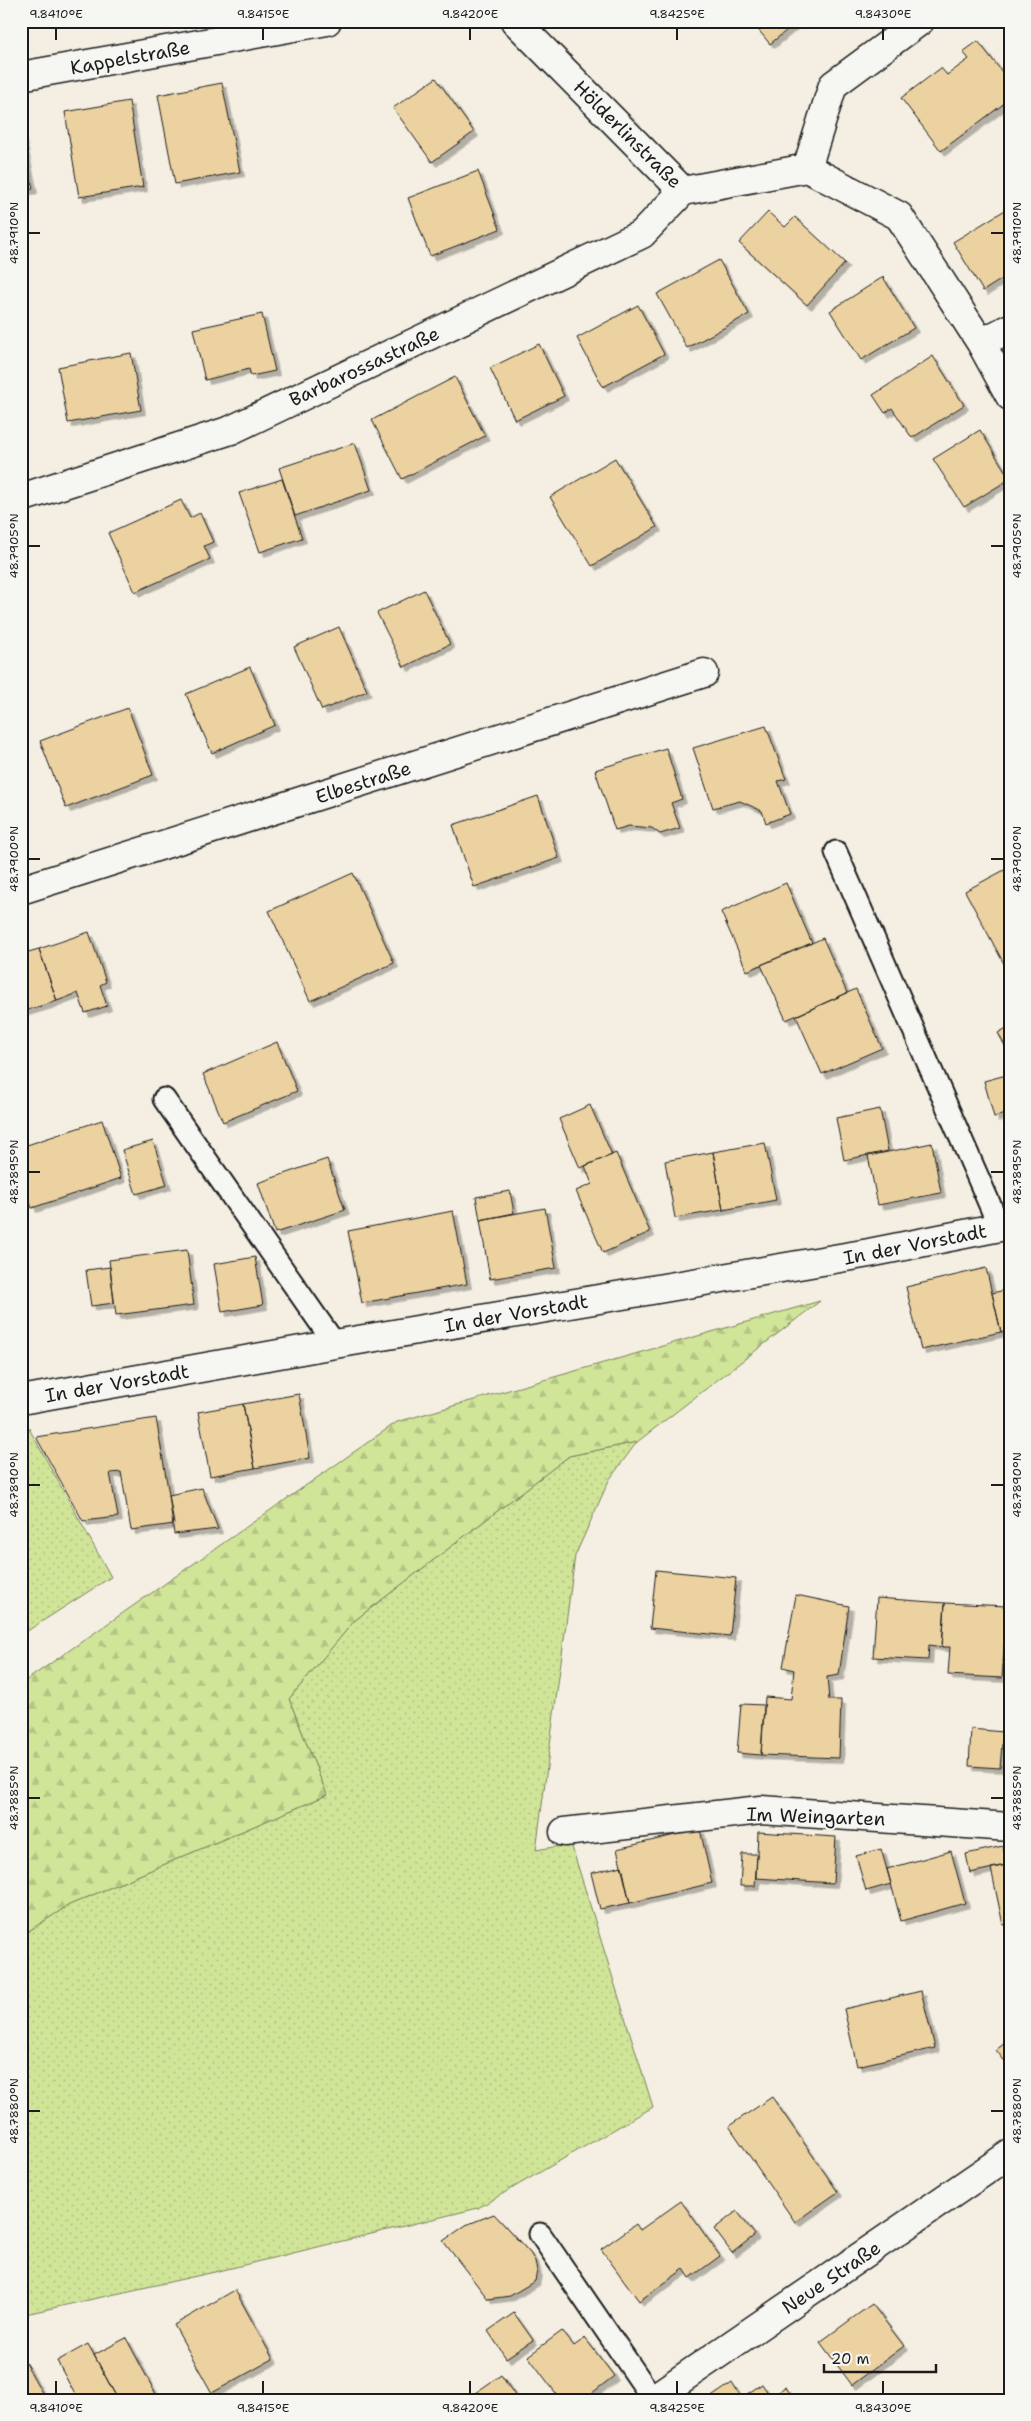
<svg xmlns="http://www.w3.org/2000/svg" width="1031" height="2421" viewBox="0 0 1031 2421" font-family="'Shantell Sans',sans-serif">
	<defs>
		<pattern id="green-dots" width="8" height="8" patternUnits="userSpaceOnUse" patternTransform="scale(1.25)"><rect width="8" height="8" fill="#d1e599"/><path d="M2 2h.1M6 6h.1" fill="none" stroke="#b3c483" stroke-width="1.8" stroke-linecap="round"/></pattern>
		<pattern id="forest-firs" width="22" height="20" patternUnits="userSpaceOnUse" patternTransform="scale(1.25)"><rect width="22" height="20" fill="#d1e599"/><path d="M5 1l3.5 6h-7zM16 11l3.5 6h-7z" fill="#b3c483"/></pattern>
		<filter id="shadow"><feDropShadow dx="4.5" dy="4.5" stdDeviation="0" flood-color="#0004"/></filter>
	</defs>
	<rect width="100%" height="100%" fill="#f4efe2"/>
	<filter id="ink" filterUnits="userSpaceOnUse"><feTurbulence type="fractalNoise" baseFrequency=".02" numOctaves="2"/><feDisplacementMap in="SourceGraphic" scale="10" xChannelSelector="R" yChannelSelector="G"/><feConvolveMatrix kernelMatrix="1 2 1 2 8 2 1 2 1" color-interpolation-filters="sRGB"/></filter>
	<g filter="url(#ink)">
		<path fill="url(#green-dots)" stroke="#76805a" d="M21,1414L111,1577L21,1635Z
			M637,1442L609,1480L575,1556L536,1850L571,1844L653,2107L478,2208L219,2271L21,2315V1936L69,1905L327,1795L289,1699L354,1621L569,1456Z"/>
		<path fill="url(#forest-firs)" stroke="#76805a" d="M820,1301L637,1442L569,1456L354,1621L289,1699L327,1795L69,1905L21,1936V1684L397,1422Z"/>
		<path fill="#ecd2a1" stroke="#1c1c1c" filter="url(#shadow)" d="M751,21H798L770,44Z
			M978,41L1010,82V94L1004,99L1006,102L941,151L901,98L941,68L947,75L969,59L963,52Z
			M436,78L474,132L432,162L393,108Z
			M222,83L240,172L175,184L158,95Z
			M129,101L143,187L79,197L65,112Z
			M21,132L33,189L21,191Z
			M478,171L500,229L430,256L408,198Z
			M1010,207V274L983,291L953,242Z
			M768,212L785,227L795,217L845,263L807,305L739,243Z
			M719,260L749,314L687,348L657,294Z
			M883,277L914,328L861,360L830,311Z
			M638,305L664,354L603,387L577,338Z
			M262,314L275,371L251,376L249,369L205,380L193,329Z
			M539,344L564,396L515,420L490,368Z
			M131,353L141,410L68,423L58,367Z
			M933,356L964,405L912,438L892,408L885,413L873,395Z
			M455,377L485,436L402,479L372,420Z
			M980,430L1010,479L964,507L933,459Z
			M355,443L371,490L295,516L279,468Z
			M615,458L657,527L592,566L550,497Z
			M282,479L302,538L260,552L239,493Z
			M181,500L190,518L200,513L213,542L204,546L210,559L135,592L108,533Z
			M424,590L450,644L404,667L377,613Z
			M339,627L367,691L322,710L294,647Z
			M250,667L275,725L212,753L186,694Z
			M128,708L153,775L66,808L40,741Z
			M766,726L786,779L778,781L790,814L766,823L762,811L740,801L713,808L693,748Z
			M666,748L682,799L671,803L680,828L660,834L652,828L629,826L615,830L595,770Z
			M538,796L559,858L474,887L453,825Z
			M1010,867V975L965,891Z
			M353,873L394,963L310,1001L269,911Z
			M786,883L812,943L747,971L721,912Z
			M89,932L106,982L100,985L107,1006L85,1013L78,993L57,1001L39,949Z
			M823,938L847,993L786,1020L761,965Z
			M39,949L57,1001L21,1012V954Z
			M856,989L882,1048L822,1074L796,1016Z
			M1010,1026V1055L998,1033Z
			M277,1042L297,1091L223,1122L203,1074Z
			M1010,1074V1131L1005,1114L994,1117L984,1081Z
			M590,1105L612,1155L580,1168L559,1119Z
			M880,1109L888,1151L844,1160L836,1118Z
			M102,1120L121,1178L32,1208L21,1178V1147Z
			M153,1141L167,1185L136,1194L122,1150Z
			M765,1143L776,1200L723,1210L713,1152Z
			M932,1143L941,1193L878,1205L868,1156Z
			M713,1152L723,1210L675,1218L665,1161Z
			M616,1153L650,1232L603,1253L576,1191L592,1184L585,1166Z
			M327,1159L345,1210L275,1233L258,1183Z
			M510,1191L514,1213L480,1220L476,1197Z
			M545,1208L556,1268L490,1279L480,1220Z
			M453,1211L467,1284L362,1303L348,1231Z
			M187,1250L194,1305L116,1315L109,1260Z
			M255,1257L263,1305L222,1312L214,1264Z
			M110,1267L114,1303L91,1306L86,1270Z
			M986,1268L1001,1332L921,1350L906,1287Z
			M1010,1289V1330L1001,1332L992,1293Z
			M299,1394L310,1458L255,1468L243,1404Z
			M243,1404L255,1468L210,1476L198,1412Z
			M156,1418L174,1524L131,1530L121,1472L110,1473L118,1517L83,1521L36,1437Z
			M202,1488L218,1529L174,1534L169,1495Z
			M656,1570L736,1578L730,1636L650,1628Z
			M796,1595L849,1606L839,1675L827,1677L829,1700H841L839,1758L761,1755L765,1697L791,1699L794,1670L783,1667Z
			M877,1598L945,1603L942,1647L929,1645L928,1660L873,1657Z
			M945,1603L1007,1606L1002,1678L948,1675L950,1647H942Z
			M741,1704L764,1705L761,1755L737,1753Z
			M971,1729L1003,1732L1000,1768L969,1766Z
			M700,1829L712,1883L630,1903L617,1849Z
			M758,1832L836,1837L833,1883L756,1878Z
			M1003,1846L1007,1865L970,1873L966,1854Z
			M881,1849L891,1884L866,1891L856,1856Z
			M951,1851L965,1903L901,1921L887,1869Z
			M742,1854H757L755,1886H740Z
			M1010,1864V1924L1003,1925L991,1868Z
			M622,1866L630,1903L600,1909L591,1873Z
			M921,1991L935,2048L857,2066L844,2009Z
			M1010,2039V2068L996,2050Z
			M772,2097L838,2192L795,2222L729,2126Z
			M681,2201L720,2256L690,2278L684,2269L639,2301L601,2249L636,2224L640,2230Z
			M737,2211L755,2235L732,2253L714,2229Z
			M494,2214L530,2253L535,2261L537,2271L535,2281L510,2296L488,2299L443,2241L466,2225Z
			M235,2290L273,2359L212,2393L174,2325Z
			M872,2304L904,2346L852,2385L820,2342Z
			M514,2313L533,2340L506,2358L488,2331Z
			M562,2331L574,2346L585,2338L614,2376L583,2400H561L528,2356Z
			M126,2338L157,2396L150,2400H118L94,2355Z
			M88,2344L94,2355L118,2400H78L57,2361Z
			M25,2362L46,2400H21V2364Z
			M501,2375L518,2400H465Z
			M732,2383L741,2398L762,2384L773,2400H707Z
			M786,2387L794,2400H773L771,2397Z"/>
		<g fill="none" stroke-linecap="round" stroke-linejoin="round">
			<g stroke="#1c1c1c" stroke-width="25">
				<path id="lane" d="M836,852L1000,1228
					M164,1099L335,1344
					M540,2234L653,2399"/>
			</g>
			<g stroke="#1c1c1c" stroke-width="31">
				<path id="street" d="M515,21L683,191
					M21,76L327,21
					M807,168L833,85L920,21
					M683,191L807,168L899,216L981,343L1010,396
					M981,343L1010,328
					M21,498L231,430L642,234L683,191
					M21,890L704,673
					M564,1832L761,1810L1010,1827"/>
			</g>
			<g stroke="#1c1c1c" stroke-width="31">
				<path id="secondary" d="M21,1400L335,1344L869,1253L1010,1225
					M651,2400L1010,2154"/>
			</g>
			<use href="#lane" stroke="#f6f6f2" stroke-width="21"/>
			<use href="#street" stroke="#f6f6f2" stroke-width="28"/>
			<use href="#secondary" stroke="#f6f6f2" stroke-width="28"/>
		</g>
	</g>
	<path fill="none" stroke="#1c1c1c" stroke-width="2" d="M56,28V40M263,28V40M470,28V40M677,28V40M883,28V40M28,233H40M991,233H1004M28,546H40M991,546H1004M28,859H40M991,859H1004M28,1172H40M991,1172H1004M28,1485H40M991,1485H1004M28,1798H40M991,1798H1004M28,2111H40M991,2111H1004M56,2381V2394M263,2381V2394M470,2381V2394M677,2381V2394M883,2381V2394"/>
	<g text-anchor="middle" stroke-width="4" stroke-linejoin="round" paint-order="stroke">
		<g font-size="19" fill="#1c1c1c" stroke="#f6f6f2">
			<text transform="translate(130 57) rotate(-10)" y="7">Kappelstraße</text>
			<text transform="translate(628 134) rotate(45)" y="7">Hölderlinstraße</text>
			<text transform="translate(364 366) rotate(-25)" y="7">Barbarossastraße</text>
			<text transform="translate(363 782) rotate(-18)" y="7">Elbestraße</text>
			<text transform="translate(915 1244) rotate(-11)" y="7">In der Vorstadt</text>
			<text transform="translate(516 1313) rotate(-10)" y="7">In der Vorstadt</text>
			<text transform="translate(117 1383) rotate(-10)" y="7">In der Vorstadt</text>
			<text transform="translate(816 1816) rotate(2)" y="7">Im Weingarten</text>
			<text transform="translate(831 2277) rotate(-34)" y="7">Neue Straße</text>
		</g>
	</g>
	<rect width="1031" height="2421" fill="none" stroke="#f6f6f2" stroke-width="55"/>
	<path d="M824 2364v8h112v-8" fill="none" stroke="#1c1c1c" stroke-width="2.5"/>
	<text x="831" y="2364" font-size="15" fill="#1c1c1c" stroke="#f6f6f2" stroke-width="4" paint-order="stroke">20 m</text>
	<rect x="28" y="28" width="976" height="2366" fill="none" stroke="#1c1c1c" stroke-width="2"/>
	<g font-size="12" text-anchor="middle" fill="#1c1c1c">
		<text x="56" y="18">9.8410°E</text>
		<text x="263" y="18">9.8415°E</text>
		<text x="470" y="18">9.8420°E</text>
		<text x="677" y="18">9.8425°E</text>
		<text x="883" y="18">9.8430°E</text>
		<text transform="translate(14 233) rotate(-90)" y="4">48.7910°N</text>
		<text transform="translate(1017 233) rotate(-90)" y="4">48.7910°N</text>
		<text transform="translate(14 546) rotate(-90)" y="4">48.7905°N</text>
		<text transform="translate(1017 546) rotate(-90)" y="4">48.7905°N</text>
		<text transform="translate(14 859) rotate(-90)" y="4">48.7900°N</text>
		<text transform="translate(1017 859) rotate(-90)" y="4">48.7900°N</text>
		<text transform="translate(14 1172) rotate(-90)" y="4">48.7895°N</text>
		<text transform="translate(1017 1172) rotate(-90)" y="4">48.7895°N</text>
		<text transform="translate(14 1485) rotate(-90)" y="4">48.7890°N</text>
		<text transform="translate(1017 1485) rotate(-90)" y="4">48.7890°N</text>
		<text transform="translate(14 1798) rotate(-90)" y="4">48.7885°N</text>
		<text transform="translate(1017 1798) rotate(-90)" y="4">48.7885°N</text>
		<text transform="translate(14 2111) rotate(-90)" y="4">48.7880°N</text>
		<text transform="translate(1017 2111) rotate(-90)" y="4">48.7880°N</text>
		<text x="56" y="2412">9.8410°E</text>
		<text x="263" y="2412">9.8415°E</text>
		<text x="470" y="2412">9.8420°E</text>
		<text x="677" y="2412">9.8425°E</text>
		<text x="883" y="2412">9.8430°E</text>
	</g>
</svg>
